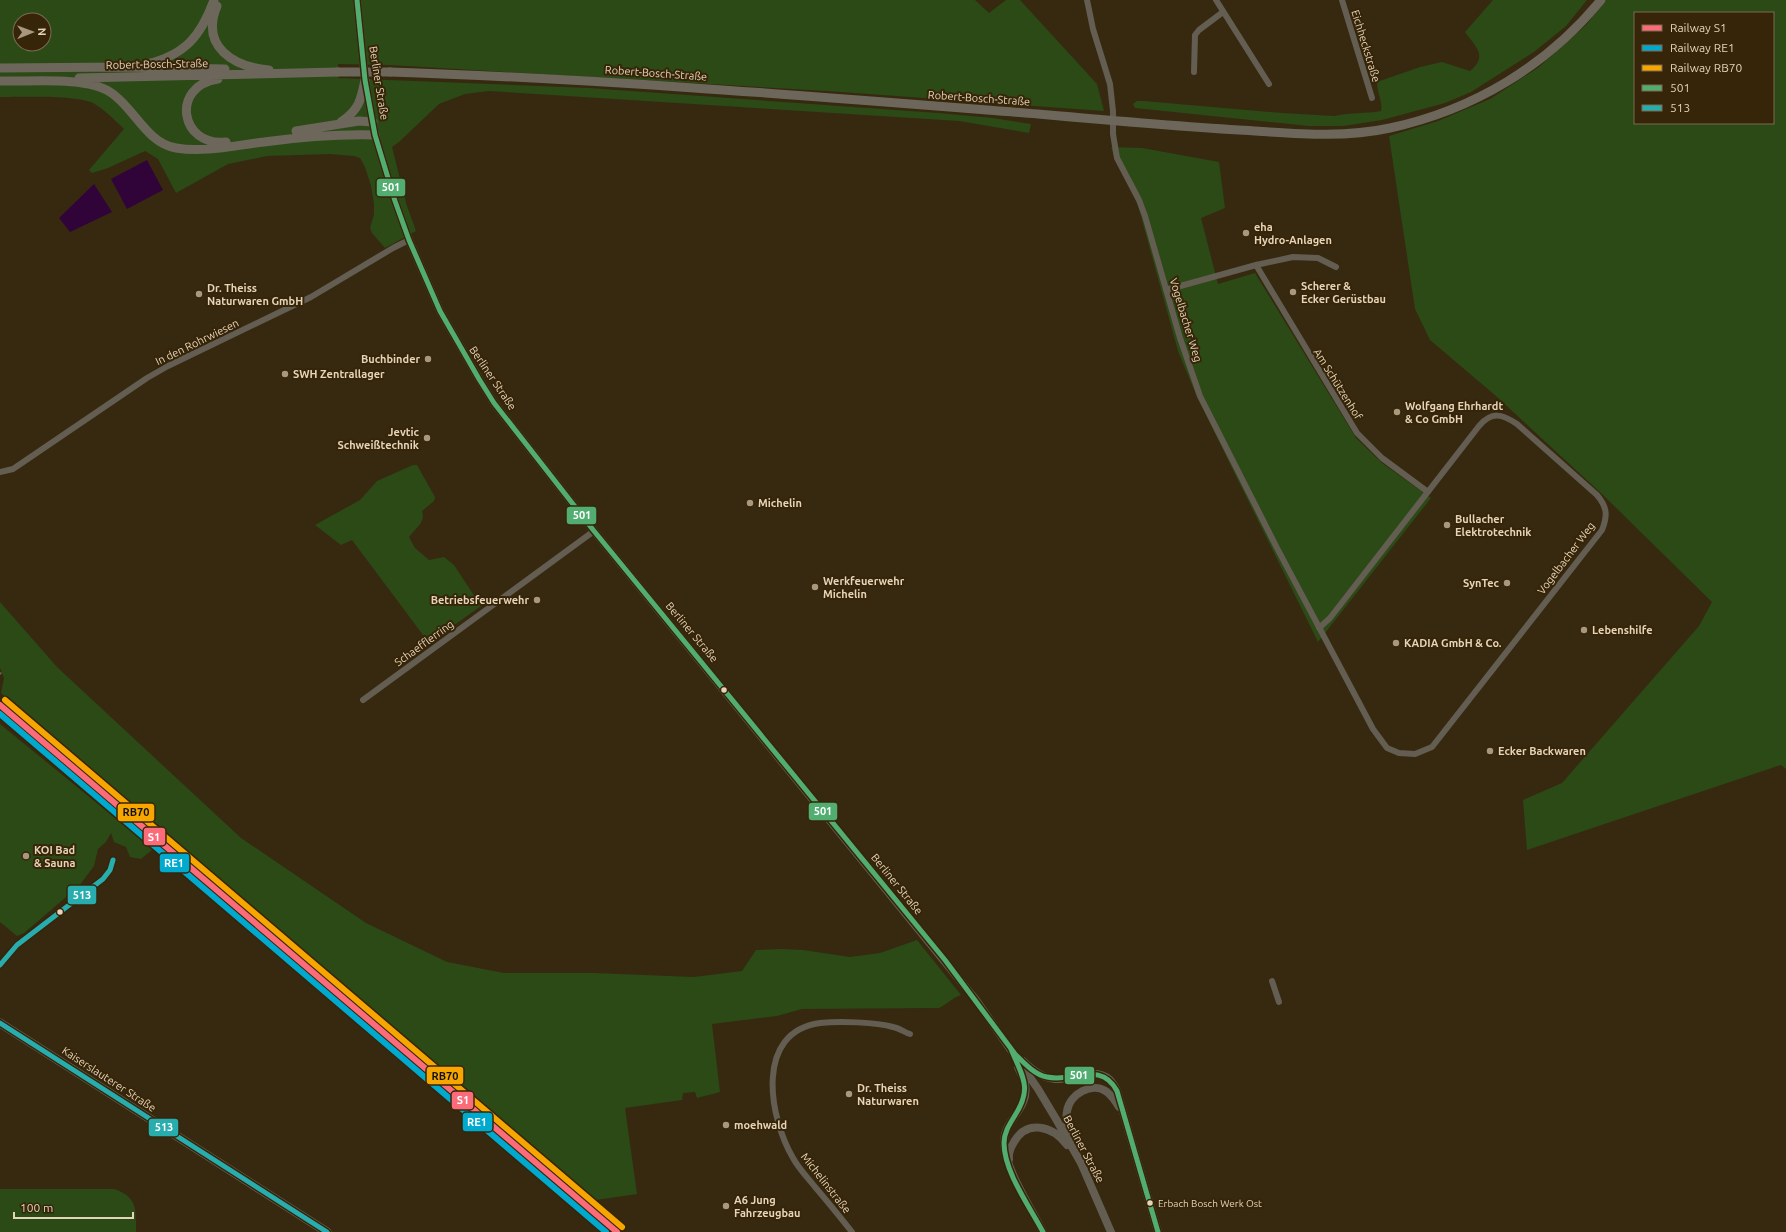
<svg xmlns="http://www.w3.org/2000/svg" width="1786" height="1232" viewBox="0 0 1786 1232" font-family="Ubuntu,sans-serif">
	<rect width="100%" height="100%" fill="#362910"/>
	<path fill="#2b4a16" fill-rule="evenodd" d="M0,0H975L989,13L1006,0H1020L1097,84L1104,111L827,91L390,65L338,64V78L589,88L938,113L993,118L1031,124L1029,133L959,121L489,91L465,94L439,104L399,142L392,147L406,203L416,231L385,248L372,233L370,228L374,214V204L371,186L365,167L360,158L354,156L330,154L267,156L228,164L176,193L158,159L145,151L108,168L92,173L89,170L124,129C115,120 105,110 93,103C77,95 20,97 0,97ZM20,20H44V44H20Z
		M1493,0H1587L1566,26L1534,52L1471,92L1445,103L1382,120L1343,126H1309L1135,108L1133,104L1137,101H1144L1282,113L1335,116C1350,112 1366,114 1381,111C1383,102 1377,93 1377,82L1420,67L1442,62L1470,71C1488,56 1476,47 1465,32Z
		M1606,0H1786V769L1781,765L1527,850L1523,800L1562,783L1699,626L1712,602L1603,495L1496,396L1430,340L1415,309L1389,136L1438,121L1490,99L1539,67L1586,25ZM1635,13H1773V123H1635Z
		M1111,147L1142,148L1219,162L1225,208L1201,218L1218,284L1255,273L1356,438L1382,463L1431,498L1318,642L1197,397L1178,351L1137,202L1115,159Z
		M413,465H417L435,497L434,501L422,511C426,522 416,528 409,537L415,548L429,560L444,557L454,565L481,606L429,643L352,540L341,545L315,525L360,500L377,481Z
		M0,602L57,667L241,838L366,923L447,962L504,973H594L694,977L742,971L756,950L782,949L803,950L850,957L880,953L917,940L961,995C952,998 947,1004 939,1008L802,1009L777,1016L712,1024L720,1092L697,1098L695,1092L683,1093L682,1100L625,1108L637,1194L589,1201L374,1019L1,693L4,678L0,668Z
		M0,724L153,849L141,859L130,857L126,847L114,842L111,833L106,842L98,849L94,866L79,886L24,933L17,936L0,922Z
		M0,1189H114C138,1197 136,1210 136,1232H0Z"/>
	<path fill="#310439" d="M147,160L163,190L127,209L111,179Z
		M94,184L112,212L70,232L59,218Z"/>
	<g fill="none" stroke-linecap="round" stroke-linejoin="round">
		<path stroke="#635d52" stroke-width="6" d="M1087,0L1093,29L1110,84L1113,111V134L1117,158L1139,200L1145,216L1180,338L1200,396L1277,548L1373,729L1387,748L1399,753L1415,754L1432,747L1602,530C1608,515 1607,507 1597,495L1517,424C1502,414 1492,411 1479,426L1330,618L1319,628
			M1216,0L1269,84
			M1342,0L1372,98
			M1194,72L1195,35L1199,30L1223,12
			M1256,265L1357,433L1382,458L1428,492
			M1166,290L1256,265L1293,257L1318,258L1336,267
			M0,472L13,469L147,378L168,366L311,297L393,248L409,240
			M363,700L594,531
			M1272,981L1279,1002
			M852,1232C840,1217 828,1202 815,1187C808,1178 799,1169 793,1158C769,1117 754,1032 820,1023C839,1021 876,1022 893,1027C899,1028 904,1032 910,1034"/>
		<path stroke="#635d52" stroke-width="8" d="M357,0L365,80L375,135L395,201L409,240L440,311L479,379L494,403L594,531L976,1000L1038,1089L1056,1119L1081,1163L1111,1232
			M1023,1061C1032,1070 1042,1078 1055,1079C1072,1080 1095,1066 1110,1080C1113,1083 1115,1087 1117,1091L1158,1232
			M1018,1067C1020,1072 1024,1078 1025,1084C1030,1109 1003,1120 1004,1143C1005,1169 1031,1208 1043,1232
			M1073,1141C1069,1132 1065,1121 1067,1111C1070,1094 1092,1081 1107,1092C1112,1096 1116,1102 1119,1107
			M1009,1159C1008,1153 1011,1147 1014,1142C1027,1119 1053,1126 1067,1145"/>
		<path stroke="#6d665b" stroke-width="9" d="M217,6C200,47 234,67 269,70
			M147,64C185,55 201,36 214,0
			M0,68L122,67L225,69
			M390,72C606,79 822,97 1038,114C1105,120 1172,126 1239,130C1290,133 1340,139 1390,128C1473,110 1547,66 1601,0
			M79,78L338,72
			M218,79C170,86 180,147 226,142
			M0,81C28,82 87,76 110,92C134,107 146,143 176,148C205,153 236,145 264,142C301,137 338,134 375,135
			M341,122C359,110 361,100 365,80
			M296,131L359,121L373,122
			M0,1023L327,1232"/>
		<path stroke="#6e675c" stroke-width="2.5" stroke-dasharray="7 7" stroke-linecap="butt" d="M0,673L1,674"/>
		<path stroke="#6d665b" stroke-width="9" d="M338,72H390"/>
		<g stroke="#362509" stroke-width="8">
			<path id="bus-1" d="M357,0L365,80L375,135L395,201L409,240L440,311L479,379L494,403L594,531L945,960L1015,1054C1024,1063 1035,1075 1047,1077C1073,1083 1101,1060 1117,1091L1158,1232
				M1011,1049C1023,1078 1033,1088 1014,1117C1009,1125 1004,1133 1004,1143C1004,1172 1030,1207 1043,1232"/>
		</g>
		<g stroke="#362509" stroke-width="8">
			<path id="bus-2" d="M0,965L17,945L103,879L110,870L113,860
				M0,1023L327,1232"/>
		</g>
		<use href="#bus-1" stroke="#51ae70" stroke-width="5"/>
		<use href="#bus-2" stroke="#28adaf" stroke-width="5"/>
		<g stroke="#362509" stroke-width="9">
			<path id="rail-1" d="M0,705L617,1232"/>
		</g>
		<g stroke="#362509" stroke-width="9">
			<path id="rail-2" d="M0,714L606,1232"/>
		</g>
		<g stroke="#362509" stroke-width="9">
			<path id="rail-3" d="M5,700L622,1227"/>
		</g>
		<use href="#rail-1" stroke="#fb6b79" stroke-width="6"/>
		<use href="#rail-2" stroke="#00a9ce" stroke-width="6"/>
		<use href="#rail-3" stroke="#f7a600" stroke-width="6"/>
	</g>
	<g fill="#a8987e" stroke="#362509" stroke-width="1.5">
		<circle cx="1246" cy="233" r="4"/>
		<circle cx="1293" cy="292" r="4"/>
		<circle cx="199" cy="294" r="4"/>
		<circle cx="428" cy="359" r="4"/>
		<circle cx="285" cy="374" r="4"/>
		<circle cx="1397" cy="412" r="4"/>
		<circle cx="427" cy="438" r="4"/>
		<circle cx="750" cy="503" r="4"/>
		<circle cx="1447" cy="525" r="4"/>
		<circle cx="1507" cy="583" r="4"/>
		<circle cx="815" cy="587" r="4"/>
		<circle cx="537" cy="600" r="4"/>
		<circle cx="1584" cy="630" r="4"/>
		<circle cx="1396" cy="643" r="4"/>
		<circle cx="1490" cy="751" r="4"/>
		<circle cx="26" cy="856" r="4"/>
		<circle cx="849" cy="1094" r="4"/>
		<circle cx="726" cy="1125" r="4"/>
		<circle cx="726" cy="1206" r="4"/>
	</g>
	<g fill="#e6d4b9" stroke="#362509" stroke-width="1.5">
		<circle cx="724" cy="690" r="3.5"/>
		<circle cx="60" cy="912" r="3.5"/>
		<circle cx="1150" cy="1203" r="3.5"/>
	</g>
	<g text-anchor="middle" stroke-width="4" stroke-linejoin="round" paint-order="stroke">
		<g font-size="10" fill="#e6d4b9" stroke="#362509" text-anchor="start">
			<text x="1158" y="1207">Erbach Bosch Werk Ost</text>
		</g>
		<g font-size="11" fill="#e6d4b9" stroke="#362509">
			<text transform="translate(1366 46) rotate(73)" y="4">Eichheckstraße</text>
			<text transform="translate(157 64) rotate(-1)" y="4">Robert-Bosch-Straße</text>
			<text transform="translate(656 73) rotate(4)" y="4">Robert-Bosch-Straße</text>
			<text transform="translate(379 83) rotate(81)" y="4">Berliner Straße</text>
			<text transform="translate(979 98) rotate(4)" y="4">Robert-Bosch-Straße</text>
			<text transform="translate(1186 320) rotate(73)" y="4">Vogelbacher Weg</text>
			<text transform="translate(197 342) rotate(-26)" y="4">In den Rohrwiesen</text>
			<text transform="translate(493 378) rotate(56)" y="4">Berliner Straße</text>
			<text transform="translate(1338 384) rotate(58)" y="4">Am Schützenhof</text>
			<text transform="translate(1566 558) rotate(-53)" y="4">Vogelbacher Weg</text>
			<text transform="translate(692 632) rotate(50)" y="4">Berliner Straße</text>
			<text transform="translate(424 643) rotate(-36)" y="4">Schaefflerring</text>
			<text transform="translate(897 884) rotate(51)" y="4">Berliner Straße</text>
			<text transform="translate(109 1079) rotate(33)" y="4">Kaiserslauterer Straße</text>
			<text transform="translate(1084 1149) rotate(62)" y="4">Berliner Straße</text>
			<text transform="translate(826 1183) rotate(52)" y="4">Michelinstraße</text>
		</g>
		<g font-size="11" font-weight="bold" fill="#e6d4b9" stroke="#362509" text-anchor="start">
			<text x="1254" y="231">eha<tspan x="1254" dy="13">Hydro-Anlagen</tspan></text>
			<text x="1301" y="290">Scherer &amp;<tspan x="1301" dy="13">Ecker Gerüstbau</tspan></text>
			<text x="207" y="292">Dr. Theiss<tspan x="207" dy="13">Naturwaren GmbH</tspan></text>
			<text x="420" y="363" text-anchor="end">Buchbinder</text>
			<text x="293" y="378">SWH Zentrallager</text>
			<text x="1405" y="410">Wolfgang Ehrhardt<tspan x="1405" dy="13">&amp; Co GmbH</tspan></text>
			<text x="419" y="436" text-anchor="end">Jevtic<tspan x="419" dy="13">Schweißtechnik</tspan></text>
			<text x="758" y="507">Michelin</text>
			<text x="1455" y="523">Bullacher<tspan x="1455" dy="13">Elektrotechnik</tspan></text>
			<text x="823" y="585">Werkfeuerwehr<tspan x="823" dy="13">Michelin</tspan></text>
			<text x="1499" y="587" text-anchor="end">SynTec</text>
			<text x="529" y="604" text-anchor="end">Betriebsfeuerwehr</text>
			<text x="1592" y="634">Lebenshilfe</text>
			<text x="1404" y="647">KADIA GmbH &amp; Co.</text>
			<text x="1498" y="755">Ecker Backwaren</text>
			<text x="34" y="854">KOI Bad<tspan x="34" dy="13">&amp; Sauna</tspan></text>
			<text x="857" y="1092">Dr. Theiss<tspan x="857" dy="13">Naturwaren</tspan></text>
			<text x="734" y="1129">moehwald</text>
			<text x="734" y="1204">A6 Jung<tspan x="734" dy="13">Fahrzeugbau</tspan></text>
		</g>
	</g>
	<g stroke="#362509" stroke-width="1.5">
		<rect x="376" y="178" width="30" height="19" rx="4" fill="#51ae70"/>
		<rect x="566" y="506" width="31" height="19" rx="4" fill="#51ae70"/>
		<rect x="808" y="802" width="30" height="19" rx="4" fill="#51ae70"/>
		<rect x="117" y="803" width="38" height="19" rx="4" fill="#f7a600"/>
		<rect x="143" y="827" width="23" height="19" rx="4" fill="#fb6b79"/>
		<rect x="159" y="853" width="31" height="20" rx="4" fill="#00a9ce"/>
		<rect x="67" y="885" width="30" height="20" rx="4" fill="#28adaf"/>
		<rect x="1064" y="1066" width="31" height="19" rx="4" fill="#51ae70"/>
		<rect x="426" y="1066" width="38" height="19" rx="4" fill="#f7a600"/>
		<rect x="451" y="1091" width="23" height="19" rx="4" fill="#fb6b79"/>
		<rect x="462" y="1112" width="31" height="20" rx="4" fill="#00a9ce"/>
		<rect x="148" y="1118" width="31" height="19" rx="4" fill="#28adaf"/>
	</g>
	<g font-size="11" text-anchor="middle" font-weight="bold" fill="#fff">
		<text x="391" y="191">501</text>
		<text x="582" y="519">501</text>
		<text x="823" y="815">501</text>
		<text x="154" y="841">S1</text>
		<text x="174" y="867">RE1</text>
		<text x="82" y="899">513</text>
		<text x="1079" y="1079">501</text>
		<text x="463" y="1104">S1</text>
		<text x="477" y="1126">RE1</text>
		<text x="164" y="1131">513</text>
	</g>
	<g font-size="11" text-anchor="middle" font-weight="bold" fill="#111">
		<text x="136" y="816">RB70</text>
		<text x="445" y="1080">RB70</text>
	</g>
	<rect x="1634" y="12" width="140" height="112" fill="#362509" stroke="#7c6b4f"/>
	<rect x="1642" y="25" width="20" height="6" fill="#fb6b79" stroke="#7c6b4f"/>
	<text x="1670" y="32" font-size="12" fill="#e6d4b9">Railway S1</text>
	<rect x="1642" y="45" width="20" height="6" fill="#00a9ce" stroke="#7c6b4f"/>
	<text x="1670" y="52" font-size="12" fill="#e6d4b9">Railway RE1</text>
	<rect x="1642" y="65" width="20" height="6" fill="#f7a600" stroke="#7c6b4f"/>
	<text x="1670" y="72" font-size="12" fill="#e6d4b9">Railway RB70</text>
	<rect x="1642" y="85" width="20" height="6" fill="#51ae70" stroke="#7c6b4f"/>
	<text x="1670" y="92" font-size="12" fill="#e6d4b9">501</text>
	<rect x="1642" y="105" width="20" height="6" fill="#28adaf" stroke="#7c6b4f"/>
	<text x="1670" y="112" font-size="12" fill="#e6d4b9">513</text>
	<g transform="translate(32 32) rotate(89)"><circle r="19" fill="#362509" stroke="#7c6b4f"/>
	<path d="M0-3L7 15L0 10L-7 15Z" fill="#a8987e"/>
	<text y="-6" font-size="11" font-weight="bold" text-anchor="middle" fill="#e6d4b9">N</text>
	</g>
	<path d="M14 1212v6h119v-6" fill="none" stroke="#e6d4b9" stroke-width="2"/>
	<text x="20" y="1212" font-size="12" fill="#e6d4b9" stroke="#362509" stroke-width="3" paint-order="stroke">100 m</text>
</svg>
